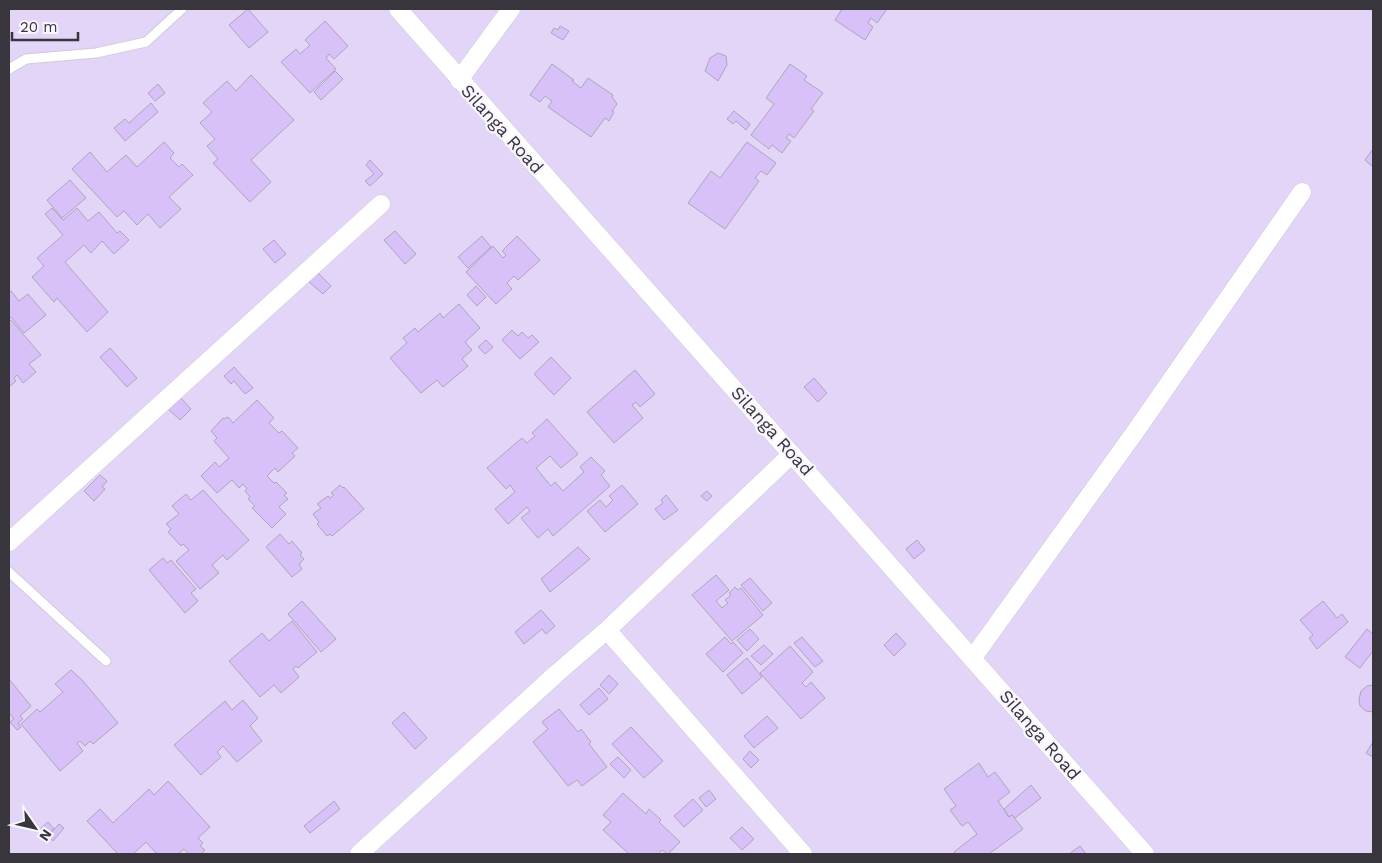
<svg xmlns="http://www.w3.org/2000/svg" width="1382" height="863" viewBox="0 0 1382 863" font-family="'Work Sans',sans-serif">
	<rect width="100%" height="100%" fill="#f9f6fe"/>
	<path fill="#e2d5f8" d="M9,9H1373V854H9Z"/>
	<path fill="#d7c1f8" stroke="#ada6b9" d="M248,9L268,32L249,48L229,25Z
		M842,9H887L877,23L871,18L868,23L873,27L865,40L835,20Z
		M325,21L348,46L334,59L329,54L326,58L336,69L310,93L281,62L296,49L300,54L310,45L305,40Z
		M560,26L569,31L563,40L551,33L554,28L558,30Z
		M718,53L726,56L727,65L718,81L705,71L710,58Z
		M552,64L574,80L572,81L581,88L588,78L613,95L612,97L617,104L612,111L614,112L609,121L605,118L591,137L548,107L552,101L545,96L540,102L530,95Z
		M790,64L807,76L804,80L823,93L811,109L814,111L794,138L789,134L786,138L791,141L782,153L772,145L769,149L751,135L774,104L766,98Z
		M335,71L343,79L321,100L314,92Z
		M251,75L294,120L251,160L271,182L250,202L213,163L218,159L207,146L215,139L200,123L212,112L203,103L227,81L236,91Z
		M158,84L165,93L155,101L148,93Z
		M151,103L158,112L125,141L114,128L125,119L129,123Z
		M734,111L750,124L746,130L736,121L733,124L727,119Z
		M164,142L174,153L170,158L179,167L182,164L193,175L169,197L181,209L160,228L148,214L137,225L124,211L117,217L72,169L90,152L107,172L126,155L137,167Z
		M747,142L776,163L767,175L761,171L755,178L759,181L725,229L688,203L711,171L720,178Z
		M1373,149V167L1365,160Z
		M370,160L383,174L370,186L365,181L374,174L366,165Z
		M70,180L86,198L62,218L47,200Z
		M52,208L63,220L77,208L88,221L99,212L117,233L120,231L129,240L114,254L102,241L91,253L84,245L65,262L108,312L87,332L57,298L54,302L32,277L44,266L37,258L63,235L45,214Z
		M395,231L416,254L405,264L384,240Z
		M482,236L491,247L468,268L458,257Z
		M517,236L540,260L518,280L514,276L507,283L512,289L496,304L466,272L493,246L503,258L506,255L502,251Z
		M274,240L286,254L275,263L263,249Z
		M318,273L331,286L323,294L309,282Z
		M476,286L486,297L477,306L467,295Z
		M11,291L19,301L28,294L46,315L24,333L11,317L9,318V292Z
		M459,304L480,328L465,342L472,350L462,359L468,366L443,387L437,380L421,393L390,358L407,343L403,338L415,328L418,332L440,313L443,318Z
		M11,320L41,355L29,364L36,372L23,383L17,375L14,378L16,381L9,387V321Z
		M512,330L518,336L522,332L528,338L532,335L539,342L520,359L502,340Z
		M486,340L493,347L485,354L478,347Z
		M110,348L137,378L127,387L100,357Z
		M551,357L571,378L554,395L534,374Z
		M234,367L253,388L245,394L234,381L231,384L224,376Z
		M635,370L655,394L640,407L636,402L632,405L643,418L614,443L587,412Z
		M814,378L827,393L818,402L804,387Z
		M180,397L191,409L180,420L168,409Z
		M257,400L274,418L269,423L279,433L282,431L298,448L292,453L295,456L278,472L275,468L267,476L274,483L276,482L287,493L284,495L288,499L279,507L286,514L272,528L252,508L255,506L248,499L250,497L245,491L247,489L243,484L239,488L232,480L217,493L201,476L215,462L219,467L229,458L214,441L217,438L211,431L223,418L224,419L228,417L233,423Z
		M547,419L578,454L561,468L550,456L536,468L551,486L555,482L563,491L584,472L580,467L591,457L605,471L601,475L610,486L553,536L548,529L538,538L521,518L530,511L527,507L508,524L495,509L515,492L510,485L506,489L487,468L522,438L527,443L535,436L532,433Z
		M100,475L107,481L102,487L105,489L94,501L84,491Z
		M340,485L343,488L344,487L364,509L332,536L330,534L327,536L317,524L319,522L313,514L321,508L317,504L328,496L330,498L334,495L331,493Z
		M622,485L638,504L605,532L587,511L600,500L606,507L613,500L609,496Z
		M203,490L249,540L227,560L223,555L212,565L219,573L200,589L176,561L189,550L183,544L181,546L168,532L171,529L166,524L179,514L172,506L186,494L191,500Z
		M707,491L712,496L707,501L701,496Z
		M666,495L678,510L664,520L655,509L663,503L661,500Z
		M280,534L289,544L292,541L302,553L300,555L304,559L299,564L302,569L292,577L266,547Z
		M917,540L925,550L914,559L906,549Z
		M578,547L590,559L550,592L541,579Z
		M163,558L167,563L171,560L196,589L191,593L198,601L185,613L149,570Z
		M716,575L729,590L716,601L722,608L728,603L725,600L731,595L729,593L735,587L738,590L741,588L763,615L732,641L692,595Z
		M750,578L772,603L763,611L741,585Z
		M302,601L336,639L321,652L288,614Z
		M1323,601L1337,618L1342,614L1348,622L1317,649L1309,638L1313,635L1300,620Z
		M541,610L555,626L546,634L542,629L524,644L515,632Z
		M292,621L317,652L298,668L296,666L293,669L299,677L281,693L274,685L260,697L229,661L262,633L269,641Z
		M750,629L759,639L747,651L737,640Z
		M1367,629L1373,634V651L1360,668L1345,657Z
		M896,633L906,644L894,656L884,645Z
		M725,637L731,644L733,642L743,653L723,672L706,654Z
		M802,637L823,661L815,667L794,643Z
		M764,645L773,654L761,665L751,656Z
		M790,646L813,672L802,683L806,687L811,682L825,698L801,719L760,673Z
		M747,658L762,677L742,694L727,675Z
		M71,670L83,681L118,723L93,744L90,741L85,746L80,741L77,743L83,751L60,771L21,724L37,709L40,712L63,692L55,684Z
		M609,675L618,684L609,694L600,685Z
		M9,679L31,706L20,716L23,719L18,723L21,727L17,730L10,722L14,719L9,713Z
		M1372,685H1373V712L1366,711L1360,706L1359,699L1361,691L1367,686Z
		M599,688L608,699L589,715L580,705Z
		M243,700L258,718L250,726L262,741L237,762L223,746L217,752L221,757L201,775L174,745L225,701L232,710Z
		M559,709L578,732L581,729L591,742L589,744L607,767L582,786L577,780L568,786L533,742L548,729L542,722Z
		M404,712L427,738L415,749L392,723Z
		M767,716L778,728L754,748L744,736Z
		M631,727L663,761L644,778L612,744Z
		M1373,742V757L1366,753Z
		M750,751L759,760L751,768L743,759Z
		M618,757L631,770L624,778L610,764Z
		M979,763L988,777L995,772L1010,792L998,801L1009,817L1012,815L1023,829L989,854H956L954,852L977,834L968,822L962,826L950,810L956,806L944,789Z
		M168,781L210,827L198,838L203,843L200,846L205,850L201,854H189L184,849L178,854H157L146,842L133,854L130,853L129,854H118L87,821L100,809L113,823L149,789L154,795Z
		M1031,785L1041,798L1015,818L1012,815L1009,817L1004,809Z
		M709,790L716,799L706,807L699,798Z
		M623,793L646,814L649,809L661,820L659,822L680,842L668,854L662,850L658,854H629L603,830L611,822L603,815Z
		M693,799L703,810L684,827L674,816Z
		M334,801L340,809L310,833L304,826Z
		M48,822L54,829L46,835L41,828Z
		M59,824L64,828L53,841L48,836Z
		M742,827L754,839L742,850L730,838Z
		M1080,846L1086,854H1069Z"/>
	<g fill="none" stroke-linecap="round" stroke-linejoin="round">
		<g stroke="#d1c9dd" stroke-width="11">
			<path id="lane" d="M9,69L26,59L96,53L146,42L182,9
				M9,572L106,661"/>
		</g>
		<g stroke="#d1c9dd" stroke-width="19">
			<path id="street" d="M398,9L1145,854
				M459,80L511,9
				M9,542L381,204
				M607,630L803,854
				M972,659L1135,432L1302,192
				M359,854L556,674L607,630L792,454"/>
		</g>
		<use href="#lane" stroke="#fff" stroke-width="9"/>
		<use href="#street" stroke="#fff" stroke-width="18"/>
	</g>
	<g text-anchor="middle" stroke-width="4.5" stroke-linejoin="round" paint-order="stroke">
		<g font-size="18" fill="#38353d" stroke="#f9f6fe">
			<text transform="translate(502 129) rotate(48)" y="6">Silanga Road</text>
			<text transform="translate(772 431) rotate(48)" y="6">Silanga Road</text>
			<text transform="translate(1040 735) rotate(49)" y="6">Silanga Road</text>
		</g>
	</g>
	<rect width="1382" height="863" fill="none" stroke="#38353d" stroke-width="20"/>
	<g transform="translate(35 828) rotate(124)" stroke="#f9f6fe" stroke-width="4" paint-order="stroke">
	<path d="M0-4L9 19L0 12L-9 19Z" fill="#38353d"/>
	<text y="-8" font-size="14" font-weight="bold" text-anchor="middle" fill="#38353d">N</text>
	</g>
	<path d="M12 32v8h66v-8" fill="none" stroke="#38353d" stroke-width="2.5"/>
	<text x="20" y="32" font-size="15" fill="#38353d" stroke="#f9f6fe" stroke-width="4" paint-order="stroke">20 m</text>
</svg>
